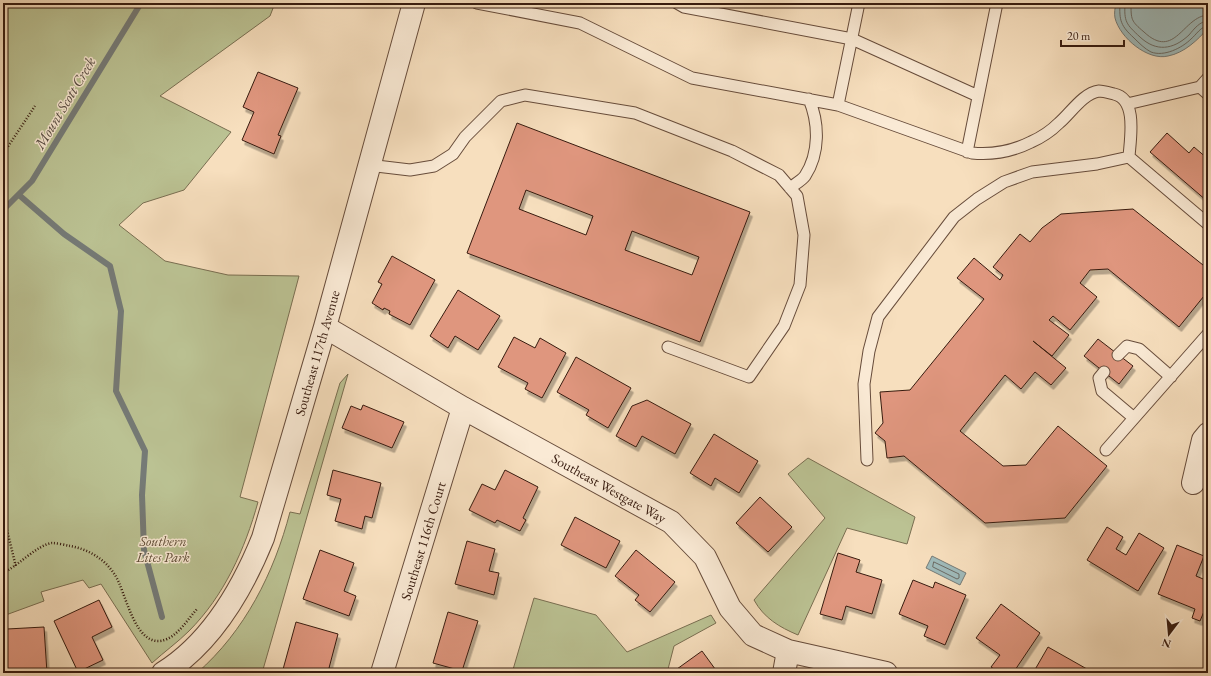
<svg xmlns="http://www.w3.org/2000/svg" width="1211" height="676" viewBox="0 0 1211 676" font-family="'EB Garamond',serif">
	<defs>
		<filter id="shadow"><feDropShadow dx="2.5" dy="4.5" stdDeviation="0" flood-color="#0004"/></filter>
	</defs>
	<rect width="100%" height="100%" fill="#f7dfbe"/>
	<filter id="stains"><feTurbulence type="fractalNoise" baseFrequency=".005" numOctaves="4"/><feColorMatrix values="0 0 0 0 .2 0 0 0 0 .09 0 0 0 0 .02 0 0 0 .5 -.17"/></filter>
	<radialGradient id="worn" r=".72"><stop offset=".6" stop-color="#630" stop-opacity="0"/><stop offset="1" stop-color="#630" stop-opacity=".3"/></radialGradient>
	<path fill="#bbc293" stroke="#796e51" d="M3,3H275L270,16L160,96L231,132L184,190L143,203L119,225L165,261L228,275L299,276L240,497L258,502C245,549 224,596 189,631C178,642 164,652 152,663L101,584L89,588L83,580L41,592L44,601L3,616Z
		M348,374L262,673H197C245,631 274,573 290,512L300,514L340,383Z
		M808,458L915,517L907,544L847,528L798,635C779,627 764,618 754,600L825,518L788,474Z
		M534,598L596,615L627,652L711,615L716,623L674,646L667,673H512Z"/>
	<path fill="#9fbaba" stroke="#757a76" d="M1116,3H1208V28C1198,40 1184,53 1168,56C1148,61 1120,38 1115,18C1114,13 1115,8 1116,3Z
		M932,556L966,573L960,585L926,568Z"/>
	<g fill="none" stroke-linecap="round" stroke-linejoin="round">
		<path stroke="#6b6a64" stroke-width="1" d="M1120,3C1119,21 1121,26 1134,38C1139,43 1145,49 1151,52C1164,57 1182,48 1191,39C1196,35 1201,26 1208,26
			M1125,3C1124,22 1126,24 1140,37C1156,52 1173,50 1189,35C1194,29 1200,21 1208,21
			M1131,3C1131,20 1131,21 1144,32C1175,61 1183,16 1208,15
			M934,562L959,574V578L957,579L933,567Z"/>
		<path stroke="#757a76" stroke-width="6" d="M19,195L64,234L110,266L121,311L116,391L145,451L142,495L144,550L162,617
			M3,210L32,181L141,3"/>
	</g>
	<path fill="#df967e" stroke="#371b0f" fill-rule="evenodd" filter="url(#shadow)" d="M258,72L298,88L278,135L281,136L274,154L242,140L254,112L243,107Z
		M517,123L750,212L700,342L467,253ZM526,190L593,216L586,235L519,209ZM632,231L699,257L692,275L625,250Z
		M1167,133L1189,153L1194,147L1208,159V200L1207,201L1150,152Z
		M1133,209L1208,269V291L1179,327L1108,269L1090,270L1080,283L1097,297L1070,330L1053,316L1049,320L1069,335L1052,356L1033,341L1066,368L1051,385L1035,372L1021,389L1005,375L960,431L1003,466L1026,465L1058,426L1107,466L1065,518L985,523L904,456L887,458L885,441L875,433L883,423L880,392L910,390L984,299L957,278L974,258L1000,280L1003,275L993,267L1020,234L1030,242L1042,228L1061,214Z
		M392,256L435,280L410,325L389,314L390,311L384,308L383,310L372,303L382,284L378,282Z
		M458,290L500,316L478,350L455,336L448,348L430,336Z
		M514,337L535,348L540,338L566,353L542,398L525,389L528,383L498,367Z
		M1098,339L1133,366L1119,384L1084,356Z
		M576,357L631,388L608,428L586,415L589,410L557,392Z
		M647,400L691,424L675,454L642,436L636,447L616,436L632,406Z
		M363,405L404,422L392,448L342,428L351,406L361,410Z
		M714,434L758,461L739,493L715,478L711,486L690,473Z
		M333,470L381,483L372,518L365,516L362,529L335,521L341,499L327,495Z
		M505,470L538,487L523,518L526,520L520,531L497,520L495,523L469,510L482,484L495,490Z
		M760,497L792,527L768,552L736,523Z
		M575,517L620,541L606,568L561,545Z
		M1107,527L1123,537L1116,549L1126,555L1139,533L1164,548L1138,591L1087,560Z
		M467,541L495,549L489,571L499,573L494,595L455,584Z
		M1177,545L1204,556L1196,576L1208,581V602L1200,621L1192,618L1195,609L1158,594Z
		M320,550L354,563L344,591L356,596L349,616L303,599Z
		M636,550L675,582L650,612L635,600L639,595L615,576Z
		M838,553L860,560L856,572L882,580L872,614L846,606L842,620L820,614Z
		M913,580L933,588L935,582L966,595L945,645L924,636L928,626L899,614Z
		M99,600L112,627L92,637L103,660L78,672L54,621Z
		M1001,604L1040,633L1013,673H1000L991,667L1000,655L976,638Z
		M448,612L478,621L462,671L433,663Z
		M296,622L338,634L329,668L335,670L334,673H282Z
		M44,627L47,673H3V639H7V629Z
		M1048,647L1094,673H1033Z
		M702,651L718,673H680L677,669Z"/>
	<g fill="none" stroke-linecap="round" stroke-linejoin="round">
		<g stroke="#674c3b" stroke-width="13">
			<path id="lane" d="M477,3L580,23L692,78L838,105L972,153C992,155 1013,151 1031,142C1040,138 1052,130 1059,123C1070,114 1083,93 1099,91C1103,91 1110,93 1114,94C1138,99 1130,140 1129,157L1208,224
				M677,3L684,7L852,39L978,96
				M1208,78L1200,87L1208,94
				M1127,104L1200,87
				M838,105L859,3
				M967,152L997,3
				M368,165L410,170L434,166L453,154L465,137L501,101L525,95L635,113L732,151L779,175L797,196L804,235L800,285L784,326L749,377L668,347
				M790,188C795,184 801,181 805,176C820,153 819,123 809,99
				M1118,355L1127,346L1139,349L1171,377
				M1104,372L1099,378L1102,391L1134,418
				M1106,450L1208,334
				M867,460L864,384L869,351L878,317L954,217L977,199L1004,182L1032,172L1097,164L1129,157"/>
		</g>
		<g stroke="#674c3b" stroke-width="24">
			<path id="street" d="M325,327L463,408L671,522L705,557L730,608L753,635L788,651L886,673
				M1193,483L1203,440L1208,434
				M163,673C211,643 242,590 263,538L325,327L414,3
				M382,673L463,408
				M784,673L788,651"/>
		</g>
		<path stroke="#371b0f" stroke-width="2.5" stroke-dasharray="1 2" stroke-linecap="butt" d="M3,154L35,106
			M7,530L16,567
			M3,573C18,566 37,545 52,543C57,543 65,545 70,546C88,549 105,559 115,575C126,591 135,653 167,639C179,634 188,619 197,609"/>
		<use href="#lane" stroke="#faead5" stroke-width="11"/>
		<use href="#street" stroke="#faead5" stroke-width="22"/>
	</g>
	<g text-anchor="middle" stroke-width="3" stroke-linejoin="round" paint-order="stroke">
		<g font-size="14" fill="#371b0f" stroke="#faead5">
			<text transform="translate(317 353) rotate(-74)" y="5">Southeast 117th Avenue</text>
			<text transform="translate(609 488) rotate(29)" y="5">Southeast Westgate Way</text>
			<text transform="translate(423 541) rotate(-73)" y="5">Southeast 116th Court</text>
		</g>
		<g font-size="14" font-style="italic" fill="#5f4d37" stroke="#faead5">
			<text x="163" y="546">Southern<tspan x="163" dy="16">Lites Park</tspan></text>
		</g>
		<g font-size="15" font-style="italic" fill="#564b42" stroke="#faead5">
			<text transform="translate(65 103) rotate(-59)" y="5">Mount Scott Creek</text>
		</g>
	</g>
	<rect width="1211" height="676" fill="none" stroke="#f7dfbe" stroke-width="16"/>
	<rect x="4" y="4" width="1203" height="668" fill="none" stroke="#371b0f" stroke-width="2"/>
	<rect x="8" y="8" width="1195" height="660" fill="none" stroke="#371b0f"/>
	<g transform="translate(1169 634) rotate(196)" stroke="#faead5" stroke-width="3" paint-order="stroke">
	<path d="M0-3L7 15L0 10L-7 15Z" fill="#371b0f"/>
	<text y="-6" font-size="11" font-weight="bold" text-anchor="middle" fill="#371b0f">N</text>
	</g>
	<path d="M1061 40v6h63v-6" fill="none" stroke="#371b0f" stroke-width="2"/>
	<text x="1067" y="40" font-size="12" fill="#371b0f" stroke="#faead5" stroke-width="3" paint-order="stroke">20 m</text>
	<rect width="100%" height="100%" filter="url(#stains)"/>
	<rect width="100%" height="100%" fill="url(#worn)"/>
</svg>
